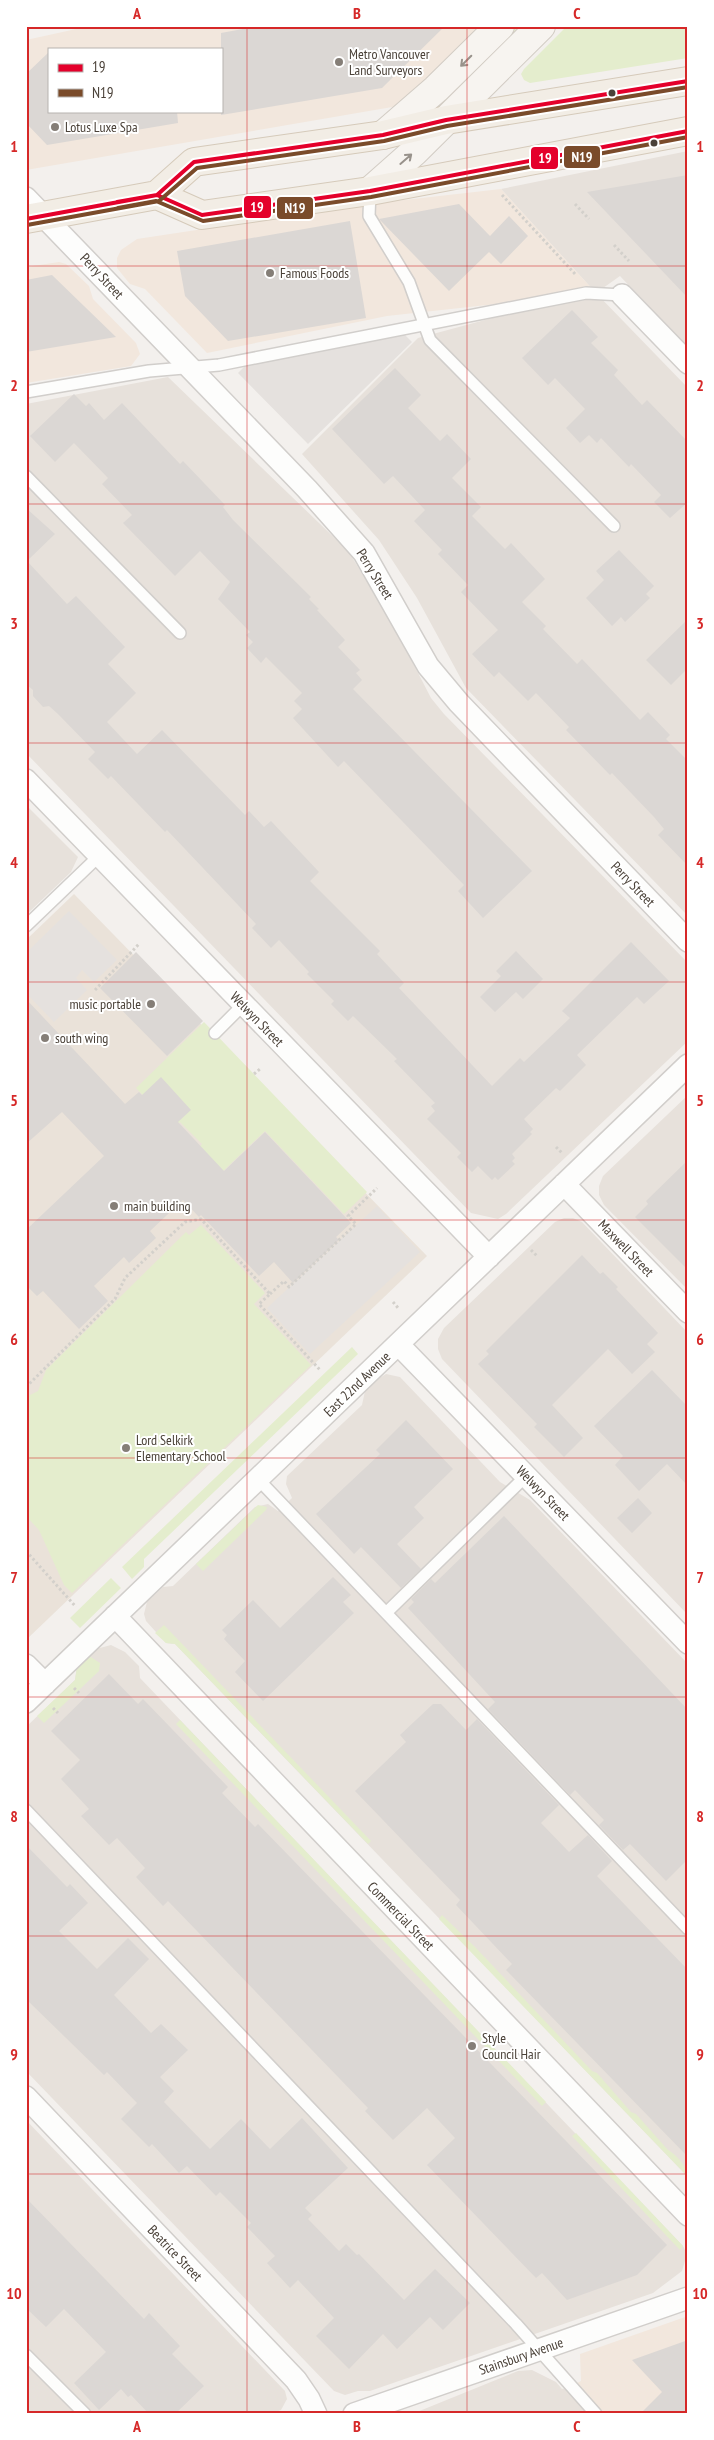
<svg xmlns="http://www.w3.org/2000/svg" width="714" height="2440" viewBox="0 0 714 2440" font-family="'PT Sans Narrow',sans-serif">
	<rect width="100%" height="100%" fill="#f3f0ed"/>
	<path fill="#e7e1db" d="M688,151V348L620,276L596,293L688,388V916L466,688L417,598L379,540L302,454L418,338L586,293L595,292L501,189Z
		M168,377L348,551L388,615L431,698L444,714L688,963V1041L506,1214L498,1219L471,1213L26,753V404Z
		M26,805L78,857L71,872L26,915Z
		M688,1095V1290L604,1205L599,1195V1186L603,1176Z
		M564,1218H573L582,1222L688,1333V1615L442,1359L438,1349V1339L444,1328L555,1222Z
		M386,1374L400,1377L500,1482L530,1500L688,1664V2177L175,1644L166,1643L146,1621L144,1614L147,1602L163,1587L173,1586L255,1507L268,1504L278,1511L292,1498L286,1484L287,1476L362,1405L365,1391L373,1382Z
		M111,1645L125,1652L139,1666L140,1678L683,2246L687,2254L682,2271L653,2293L370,2391H358L345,2395L334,2391L26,2071V1727L75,1680L77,1666L96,1649Z
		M26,2120L285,2391L287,2399L281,2410L270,2414H26Z
		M532,2370L556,2382L562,2389L571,2386L596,2414H412L518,2371Z"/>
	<path fill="#f2e7dd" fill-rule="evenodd" d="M90,26H153L154,30L174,26H484L398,106L26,170V40ZM49,49H221V111H49Z
		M501,189L596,293L387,316L207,353L145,289L130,284L117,268V258L121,250L137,239L369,204Z
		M59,262L66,264L89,286L93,299L136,343L140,354L131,366L26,383V267Z
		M688,2316V2414H596L571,2386L581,2381L580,2354Z"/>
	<path fill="#eae2d9" d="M74,894L427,1256L26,1640V940Z"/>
	<path fill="#e4edcd" d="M513,26H526L476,74L468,75Z
		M567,26H688V58L530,83L524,80L521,74L524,69Z
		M204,1022L367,1192L344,1214L265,1131L219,1175L196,1151L202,1144L180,1122L174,1127L136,1088Z
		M201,1225L265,1293L254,1304L311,1365L72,1593L64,1585L39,1530L26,1516V1397L38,1391L46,1370L186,1232L189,1235Z
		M352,1347L358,1354L144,1559V1567L132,1579L122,1567Z
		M258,1505L267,1507L266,1510L203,1571L196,1564Z
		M111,1578L121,1588L80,1628L70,1618Z
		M164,1625L371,1841L368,1844L175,1644L166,1643L155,1633Z
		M89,1656L100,1663L99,1671L44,1723L37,1716L75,1680L77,1666Z
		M180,1720L546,2102L542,2106L176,1724Z
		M442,1915L476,1948L592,2071L597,2073L631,2112L636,2114L668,2150C676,2154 688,2168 688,2177L439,1919Z
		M576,2133L683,2246L680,2250L572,2136Z"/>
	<path fill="#e5e1de" d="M402,332L412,342L308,444L238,373L246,365Z
		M69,911L117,960L94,982L82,970L76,978L87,990L54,1022L26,993V953Z
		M377,1206L420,1252L310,1354L267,1308Z"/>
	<path fill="#dbd7d4" d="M259,26H445L382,88L221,115V33Z
		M49,52V111H177L178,123L47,145L26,123V74Z
		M688,175V298L587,192Z
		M459,204L490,236L509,216L528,236L501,264L489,252L449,291L379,219Z
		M350,221L366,318L228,341L185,296L177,251Z
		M52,275L116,337L26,352V280Z
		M572,310L598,337L591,343L618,370L614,375L642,405L647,400L688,442V502L670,518L654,502L661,495L631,464L629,467L601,438L597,443L589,435L580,443L566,428L585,409L555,378L548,385L522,358Z
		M395,368L421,395L408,408L440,441L447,434L471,459L452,478L481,507L472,516L505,549L511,543L545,579L522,602L546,626L543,629L577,664L582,659L640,720L648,712L670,735L666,739L688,761V866L658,835L664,829L654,817L612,773L610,775L566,730L569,727L536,693L528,701L499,672L494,677L472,654L498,630L461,592L468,585L438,554L442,550L414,521L425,510L393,476L384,484L332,429Z
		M74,394L86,406L89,403L104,420L122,403L180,464L183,461L225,505L223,507L233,520L311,597L309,599L319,609L317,610L345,640L338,647L360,670L356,673L362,680L353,689L532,871L483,918L458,891L464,885L432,852L344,761L338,767L293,718L302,709L294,701L302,693L266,657L261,663L247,648L253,642L246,635L250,632L218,599L230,582L200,551L175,576L123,523L132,515L102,484L108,478L74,443L55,462L30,436Z
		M26,508L55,534L27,561L67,604L76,596L125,647L108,664L136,693L107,722L137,754L162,730L245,815L249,811L264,827L271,821L319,872L310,881L380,951L377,954L404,983L399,988L492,1086L520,1058L524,1062L570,1018L562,1011L631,942L669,981L644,1004L637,997L577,1055L586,1065L560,1091L556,1088L524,1119L533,1129L530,1132L532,1134L512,1154L515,1158L512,1161L515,1164L498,1180L495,1177L492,1180L478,1166L472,1172L457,1157L461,1153L427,1119L435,1111L431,1106L435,1103L394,1061L397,1059L353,1016L348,1021L331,1004L334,1001L307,974L309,972L279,940L271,948L252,928L256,924L167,830L165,832L111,776L108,779L88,759L95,752L58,714L49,706L43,707L33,696V690L26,684Z
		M619,550L654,586L646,594L650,598L625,622L621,617L612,626L586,598L604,580L596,571Z
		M688,619V668L671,685L646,660Z
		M516,951L543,979L523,999L516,992L495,1012L480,997L501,976L496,971Z
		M136,952L203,1021L167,1056L100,988Z
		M26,999L125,1104L139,1092L142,1095L161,1077L191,1110L178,1122L224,1171L265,1132L351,1223L336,1237L339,1240L293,1283L274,1262L259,1276L201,1215L199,1217L183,1200L150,1231L156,1238L129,1263L124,1257L94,1286L108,1301L79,1329L43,1291L37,1296L26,1285V1230L104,1156L62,1112L26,1144Z
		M688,1160V1270L635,1217L648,1204L646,1201Z
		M582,1255L600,1274L603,1272L618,1287L616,1289L658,1333L647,1344L655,1352L632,1374L608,1349L552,1405L583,1438L564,1457L534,1427L537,1424L478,1364L489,1354L486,1351Z
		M652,1370L688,1407V1486L667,1464L639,1491L615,1465L623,1456L594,1426Z
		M406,1420L453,1469L414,1507L424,1518L397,1544L421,1569L401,1588L361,1547L354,1554L316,1514L380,1454L376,1450Z
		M638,1498L652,1513L632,1533L617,1518Z
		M504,1516L688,1710V1859L666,1881L630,1844L623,1850L599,1825L604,1820L575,1790L570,1795L488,1709L495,1702L408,1608L414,1602L411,1599L431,1579L435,1583Z
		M333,1577L351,1595L343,1602L354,1613L263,1701L235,1672L245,1661L224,1639L227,1635L222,1630L253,1600L280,1628Z
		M109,1674L138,1704L143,1699L228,1787L222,1793L255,1827L258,1824L667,2245L637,2275L567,2300L542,2273L536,2278L427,2165L455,2138L427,2108L393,2140L365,2111L368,2108L168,1901L163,1906L136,1877L145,1868L117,1838L109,1845L81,1816L89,1809L61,1779L80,1760L51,1731Z
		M433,1704H441L466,1730L477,1719L559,1805L541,1823L569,1852L588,1835L612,1861L597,1876L688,1970V2157L506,1970L512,1964L456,1905L460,1900L355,1791L406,1742L400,1735Z
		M26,1845L67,1887L70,1884L88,1903L59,1931L97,1969L128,1938L149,1959L114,1995L151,2033L161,2024L188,2050L160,2077L174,2091L164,2102L210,2149L241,2119L270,2149L302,2118L348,2168L305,2208L312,2215L308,2219L339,2251L346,2244L357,2255L359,2254L404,2300L435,2269L470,2303L443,2330L430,2317L397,2349L383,2334L349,2369L316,2336L334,2318L298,2280L290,2288L267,2263L275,2256L247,2227L251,2223L220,2192L216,2196L187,2166L179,2173L152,2144L149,2147L121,2119L137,2103L107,2072L104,2075L26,1999Z
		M26,2198L144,2319L149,2313L180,2346L172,2354L204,2386L175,2414H149L131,2395L128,2397L121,2389L99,2410L74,2383L106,2352L64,2309L46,2327L26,2308Z
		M688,2340V2414H640L662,2392L632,2360Z"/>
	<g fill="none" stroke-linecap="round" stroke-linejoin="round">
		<g stroke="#d1cecb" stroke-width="14">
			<path id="lane" d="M370,191L369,216L409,282L430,340L614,526
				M26,392L149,371L219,365L586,293L622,295
				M26,476L180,633
				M26,926L99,856
				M215,1033L243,1005
				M258,1479L688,1929
				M387,1612L526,1476
				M26,1810L516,2324L596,2414
				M26,2355L85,2414"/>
		</g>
		<g stroke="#d1cecb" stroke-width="24">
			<path id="street" d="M26,198L307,489L364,553L428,666L459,703L688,941
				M622,295L688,363
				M26,780L489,1257
				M564,1184L688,1312
				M398,1344L688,1643
				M115,1616L688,2215
				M26,1665L45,1684
				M26,1702L688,1065
				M26,2097L296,2380L309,2399L316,2414
				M354,2414L688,2298"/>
		</g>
		<g stroke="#d2ccc4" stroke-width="30">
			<path id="secondary" d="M383,135L436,89L500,26
				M370,191L414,152L541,26"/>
		</g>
		<g stroke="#d5caba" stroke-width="30">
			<path id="primary" d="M157,195L202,215L370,191L688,131
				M26,219L157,195L194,162L383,135L446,120L688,81"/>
		</g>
		<path stroke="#d3d0cb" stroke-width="3" stroke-dasharray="2.5 2.5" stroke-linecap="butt" d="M502,195L576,275
			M575,204L589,219
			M614,245L629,261
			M95,990L139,944
			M254,1074L260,1069
			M556,1147L562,1153
			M531,1250L537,1256
			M270,1294L284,1281L289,1287L356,1224L348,1216L377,1188
			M393,1302L399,1309
			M26,1387L115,1299L125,1278L185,1222L201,1219L270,1294L259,1304L321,1371
			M26,1551L76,1607
			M74,1688L79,1693
			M53,1708L58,1713"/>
		<use href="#lane" stroke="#fdfdfc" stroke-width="11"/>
		<use href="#street" stroke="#fdfdfc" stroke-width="21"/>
		<use href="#secondary" stroke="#f7f4f0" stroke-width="28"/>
		<use href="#primary" stroke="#f2ede5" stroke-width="28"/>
		<g stroke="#fff" stroke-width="8">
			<path id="bus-1" d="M117,202L157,195L202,215L370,191L688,131
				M26,219L157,195L194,162L383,135L446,120L688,81"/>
		</g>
		<g stroke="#fff" stroke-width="8">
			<path id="bus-2" d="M118,208L156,201L203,221L371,197L688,137
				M27,225L159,201L197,168L384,141L447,126L688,87"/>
		</g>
		<use href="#bus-1" stroke="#e4002b" stroke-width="4"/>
		<use href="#bus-2" stroke="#7a4b2a" stroke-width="4"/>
	</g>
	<defs><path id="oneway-shaft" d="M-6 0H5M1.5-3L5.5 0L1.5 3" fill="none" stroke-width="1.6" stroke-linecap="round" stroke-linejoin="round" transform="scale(1.25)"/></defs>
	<g stroke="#98928b">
		<use href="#oneway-shaft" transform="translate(466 61) rotate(135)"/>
		<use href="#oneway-shaft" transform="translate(406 159) rotate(-41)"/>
	</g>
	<path fill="none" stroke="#d62828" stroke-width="1" stroke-opacity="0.55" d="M247,26V2414M467,26V2414M26,266H688M26,504H688M26,743H688M26,982H688M26,1220H688M26,1458H688M26,1697H688M26,1936H688M26,2174H688"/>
	<g fill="#857e77" stroke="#fff" stroke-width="2">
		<circle cx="339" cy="62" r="5"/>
		<circle cx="55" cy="127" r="5"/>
		<circle cx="270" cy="273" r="5"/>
		<circle cx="151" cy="1004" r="5"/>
		<circle cx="45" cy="1038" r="5"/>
		<circle cx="114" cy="1206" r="5"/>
		<circle cx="126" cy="1448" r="5"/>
		<circle cx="472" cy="2046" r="5"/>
	</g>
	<g fill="#4a4138" stroke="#fff" stroke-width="2">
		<circle cx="612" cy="93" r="4.5"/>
		<circle cx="654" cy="143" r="4.5"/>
	</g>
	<g text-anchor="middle" stroke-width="4" stroke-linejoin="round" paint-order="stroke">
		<g font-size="14" fill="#4a4138" stroke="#fff" text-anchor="start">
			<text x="349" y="59">Metro Vancouver<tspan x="349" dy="16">Land Surveyors</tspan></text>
			<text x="65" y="132">Lotus Luxe Spa</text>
			<text x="280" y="278">Famous Foods</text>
			<text x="141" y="1009" text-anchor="end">music portable</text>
			<text x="55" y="1043">south wing</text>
			<text x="124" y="1211">main building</text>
			<text x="136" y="1445">Lord Selkirk<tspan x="136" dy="16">Elementary School</tspan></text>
			<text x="482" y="2043">Style<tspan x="482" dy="16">Council Hair</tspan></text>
		</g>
		<g font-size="14" fill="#4a4138" stroke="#fff">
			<text transform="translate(102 276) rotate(47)" y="5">Perry Street</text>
			<text transform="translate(375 574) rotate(58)" y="5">Perry Street</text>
			<text transform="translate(633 884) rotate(46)" y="5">Perry Street</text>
			<text transform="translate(257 1019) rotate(46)" y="5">Welwyn Street</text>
			<text transform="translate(626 1248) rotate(46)" y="5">Maxwell Street</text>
			<text transform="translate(357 1384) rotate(-44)" y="5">East 22nd Avenue</text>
			<text transform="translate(543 1493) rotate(46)" y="5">Welwyn Street</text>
			<text transform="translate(401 1916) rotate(46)" y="5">Commercial Street</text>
			<text transform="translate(175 2253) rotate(46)" y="5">Beatrice Street</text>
			<text transform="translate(521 2356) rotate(-19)" y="5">Stainsbury Avenue</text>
		</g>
	</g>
	<g stroke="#fff" stroke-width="2">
		<rect x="563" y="145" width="38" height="24" rx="5" fill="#7a4b2a"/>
		<rect x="530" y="146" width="29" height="24" rx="5" fill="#e4002b"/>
		<rect x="243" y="195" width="29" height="24" rx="5" fill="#e4002b"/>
		<rect x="276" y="196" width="38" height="24" rx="5" fill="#7a4b2a"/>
	</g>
	<g font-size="14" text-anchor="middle" font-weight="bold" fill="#fff">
		<text x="582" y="162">N19</text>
		<text x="545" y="163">19</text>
		<text x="257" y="212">19</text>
		<text x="295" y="213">N19</text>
	</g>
	<rect width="714" height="2440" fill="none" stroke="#ffffff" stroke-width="55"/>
	<rect x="48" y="48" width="175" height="65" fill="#ffffff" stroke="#b7b3af"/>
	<rect x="58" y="64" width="25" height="8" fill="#e4002b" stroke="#b7b3af"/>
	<text x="92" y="72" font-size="15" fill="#4a4138">19</text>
	<rect x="58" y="89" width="25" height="8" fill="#7a4b2a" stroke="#b7b3af"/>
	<text x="92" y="98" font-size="15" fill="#4a4138">N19</text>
	<rect x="28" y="28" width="658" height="2384" fill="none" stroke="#d62828" stroke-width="2"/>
	<g font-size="16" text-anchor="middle" font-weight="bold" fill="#d62828">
		<text x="137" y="19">A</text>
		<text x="357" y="19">B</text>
		<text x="577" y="19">C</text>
		<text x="14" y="152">1</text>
		<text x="700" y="152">1</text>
		<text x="14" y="391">2</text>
		<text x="700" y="391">2</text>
		<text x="14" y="629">3</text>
		<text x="700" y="629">3</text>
		<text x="14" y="868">4</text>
		<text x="700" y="868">4</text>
		<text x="14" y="1106">5</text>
		<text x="700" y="1106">5</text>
		<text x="14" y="1345">6</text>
		<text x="700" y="1345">6</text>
		<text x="14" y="1583">7</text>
		<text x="700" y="1583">7</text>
		<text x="14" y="1822">8</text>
		<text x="700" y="1822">8</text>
		<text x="14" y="2060">9</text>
		<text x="700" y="2060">9</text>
		<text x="14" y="2299">10</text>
		<text x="700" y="2299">10</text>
		<text x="137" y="2432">A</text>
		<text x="357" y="2432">B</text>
		<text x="577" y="2432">C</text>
	</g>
</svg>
